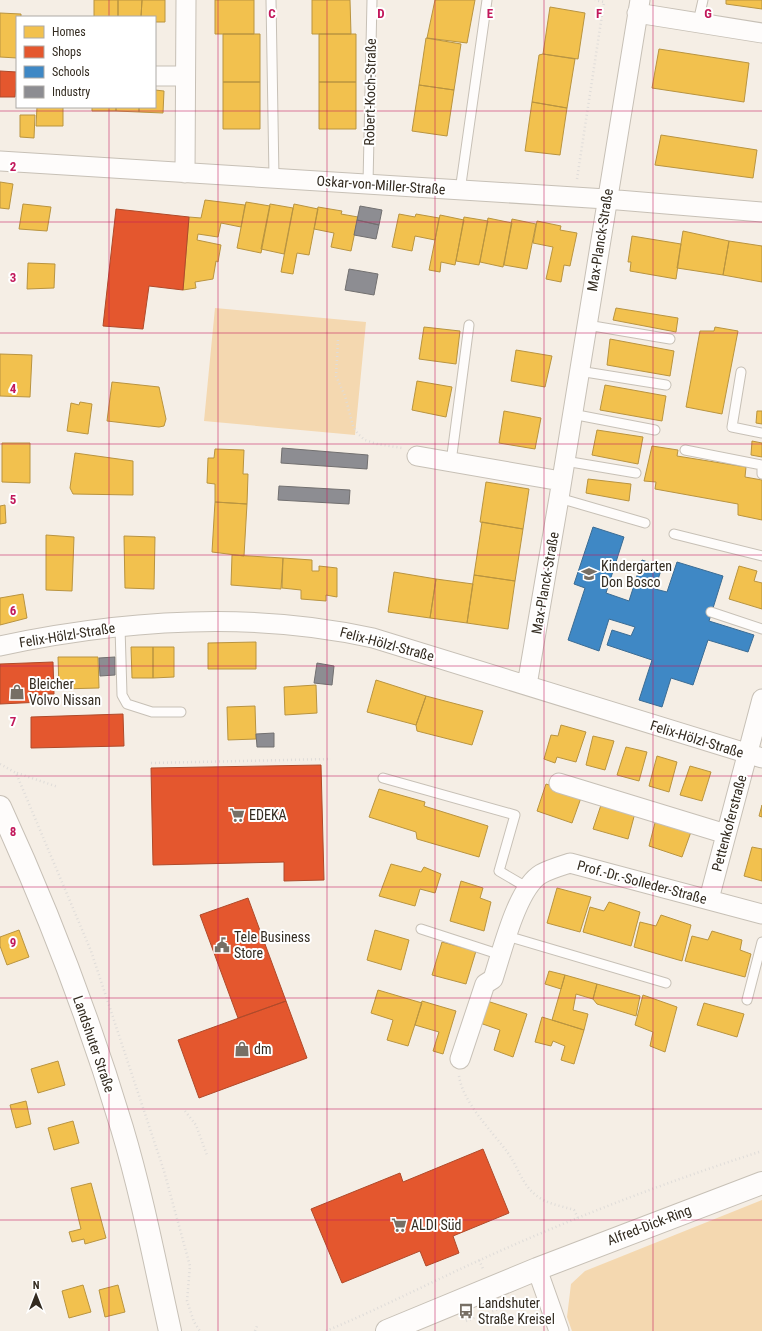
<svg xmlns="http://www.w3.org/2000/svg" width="762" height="1331" viewBox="0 0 762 1331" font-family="'Roboto Condensed',sans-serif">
	<rect width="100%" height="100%" fill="#f5eee5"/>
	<path fill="#f4d8b0" d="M215,308L366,322L355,435L204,421Z
		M762,1200V1331H572L567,1317L571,1284L585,1271Z"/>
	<path fill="#f2c14e" stroke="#b99440" d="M94,0H118V17H94Z
		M118,0H142L141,17H118Z
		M142,0H165V22H155V17H141Z
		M215,0H254V34H215Z
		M312,0H350L351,34H312Z
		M435,0H475L467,43L427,38Z
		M726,0H762V9L726,4Z
		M550,7L585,13L578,59L543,54Z
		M0,13L21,14V17H17V58L0,57Z
		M223,34H260V82H223Z
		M319,34H356V82H319Z
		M426,38L461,44L454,90L419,85Z
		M659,49L749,63L744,102L652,88Z
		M543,54L575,59L567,108L532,102L539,55Z
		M223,82H260V129H223Z
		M319,82H356V129H319Z
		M419,85L454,90L447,136L412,131Z
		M155,90L164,91L163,113L139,112V107H155Z
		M532,102L567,108L560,155L525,151Z
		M37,107H63V126H36Z
		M92,107H116V111H92Z
		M116,107H139V112L116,111Z
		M20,115H35L34,138L20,137Z
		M661,135L757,150L753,178L655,165Z
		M0,182L13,184L9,209L0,208Z
		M205,200L245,205L241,227L221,223L218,237L198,234L197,240L221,245L218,262L216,261L213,279L195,282L196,288L183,290L189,217L201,218Z
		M246,202L270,206L261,253L237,248Z
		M23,204L51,207L47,231L19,229Z
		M270,204L293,208L284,254L261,249Z
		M294,204L318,209L309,255L297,253L293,274L281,272Z
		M318,207L342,211L341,214L358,217L351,251L331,247L334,233L314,229Z
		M399,214L415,217L416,214L439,218L435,240L415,236L412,251L392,247Z
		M440,215L464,220L455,265L441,262L440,272L429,270Z
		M464,217L488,221L479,265L456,261Z
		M488,218L512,223L503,267L480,262Z
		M512,219L536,224L527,269L504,265Z
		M537,221L561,226L560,230L577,233L570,266L564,265L561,282L546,279L553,247L533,243Z
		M683,231L729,241L723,275L677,268Z
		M632,236L681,244L676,279L630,271L631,262H628Z
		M729,241L762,246V282L723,275Z
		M28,263L55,264L54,288L27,289Z
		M616,308L678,318L676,332L613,320Z
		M424,327L460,331L456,364L419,359Z
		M715,327L738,331L722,414L686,407L700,331H714Z
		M610,339L674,351L670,376L607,365Z
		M516,350L552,356L545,387L511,381Z
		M0,354L32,355L30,397L0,396Z
		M417,381L452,387L446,417L412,410Z
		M112,382L159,387L166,419L164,426L159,427L107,421Z
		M605,385L666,396L662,421L600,410Z
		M80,402L92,404L88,434L67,431L71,403L79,405Z
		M504,411L541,418L535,449L499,443Z
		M757,411H762V424L756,423Z
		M597,430L643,437L638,464L592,455Z
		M752,441L762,443V457L751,455Z
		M2,443H30V483L2,482Z
		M652,446L678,450L677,456L746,467L745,477L762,480V520L738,515V504L655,489L656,482L644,481Z
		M215,449L244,450L243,474H248L247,504L215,502V484L207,483L208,458H214Z
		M75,453L133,461V495L73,494L70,488Z
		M588,479L631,484L629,501L586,493Z
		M486,482L529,489L523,529L480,522Z
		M215,502L247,504L244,556L212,552Z
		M5,505L6,523L0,524V506Z
		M482,522L523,529L515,581L474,575Z
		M46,535L74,537L72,591L46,590Z
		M124,536L155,537L154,589L125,588Z
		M232,555L283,558L281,589L231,585Z
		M283,558L312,560V571H319V566L337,568V597L326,595V601L301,599V590L282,588Z
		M739,566L757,571L754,581L762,583V609L729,599Z
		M394,572L436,579L430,618L388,612Z
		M474,575L515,581L508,629L467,623Z
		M436,579L473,584L467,623L430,618Z
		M23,594L27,618L0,625V598Z
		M256,642V669H208V643Z
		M131,647H153V678H132Z
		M153,647H174V677L153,678Z
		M58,657H98L99,688L59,689Z
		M376,680L426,696L416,725L367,712Z
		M316,685L317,713L285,715L284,687Z
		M426,696L483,711L472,745L417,731L416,725Z
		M255,706L256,739L228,740L227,707Z
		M561,725L586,732L576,762L557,757L555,763L544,759L551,735L558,736Z
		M593,736L614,741L605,770L586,765Z
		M626,747L647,752L639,781L617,775Z
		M657,756L677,762L669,792L649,786Z
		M690,766L711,772L702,801L680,795Z
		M546,784L582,795L572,823L537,811Z
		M379,789L425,802L424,806L488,826L479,857L417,839L416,832L369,817Z
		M602,802L635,813L628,839L593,829Z
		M762,805V817L759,816Z
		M656,819L692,829L682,857L649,846Z
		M752,847L762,849V881L744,876Z
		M391,864L421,872L424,867L441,874L435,893L420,889L415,906L379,896Z
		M461,881L483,888L480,898L491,902L484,931L450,921Z
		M557,888L591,897L580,932L547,923Z
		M609,902L640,912L631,946L583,932L590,907L604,911Z
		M661,915L691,925L682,961L634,947L640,922L656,926Z
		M19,930L29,957L7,965L0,946V937Z
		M375,930L409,940L401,970L367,960Z
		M712,931L742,940L740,950L751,954L745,977L685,961L692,936L708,940Z
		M442,942L476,951L466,984L432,975Z
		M549,971L565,975L561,989L545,984Z
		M565,975L597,984L593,999L576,994L573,1010L588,1014L584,1030L552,1020Z
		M597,984L640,996L636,1016L597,1004L593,999Z
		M378,990L422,1003L408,1046L387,1040L393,1020L371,1013Z
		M643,995L677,1007L665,1052L650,1046L653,1032L635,1025Z
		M484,1000L527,1014L513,1057L494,1050L500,1030L477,1022Z
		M422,1001L456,1011L443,1054L433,1051L439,1032L415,1025Z
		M704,1003L744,1014L737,1037L697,1025Z
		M542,1017L584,1030L574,1064L561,1060L565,1046L553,1041L551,1046L535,1042Z
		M58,1061L65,1085L38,1093L31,1069Z
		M26,1101L31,1124L16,1128L10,1105Z
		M73,1121L79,1143L54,1150L48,1128Z
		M91,1183L106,1238L85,1244L84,1239L72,1242L69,1232L81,1229L71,1188Z
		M83,1285L91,1312L69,1318L62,1291Z
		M118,1285L125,1312L105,1317L99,1290Z"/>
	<path fill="#e4572e" stroke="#af4a2a" d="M0,71L17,72L15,97H0Z
		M116,209L189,217L183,290L149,286L143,329L103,326Z
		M53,662L54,694H42V702L0,704V664Z
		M123,714L124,746L31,748V717Z
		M321,765L324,880L284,881V862L153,865L151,768Z
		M248,898L286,1001L238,1018L200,915Z
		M286,1001L307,1058L199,1098L178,1040Z
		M483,1149L509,1213L453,1236L459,1253L426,1266L420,1251L342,1283L311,1209L400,1173L403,1182Z"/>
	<path fill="#3f88c5" stroke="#3b6c94" d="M593,527L624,537L606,593L629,601L642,560L662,567L655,589L667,592L677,562L723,576L709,621L754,635L748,652L708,640L693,685L671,678L662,707L639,700L652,660L607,645L612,630L631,636L635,627L609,619L599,651L568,640L585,588L574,584Z"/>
	<path fill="#8d8d92" stroke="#727070" d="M360,206L382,210L379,225L357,220Z
		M357,220L379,225L376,239L354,235Z
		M349,269L378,274L374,295L345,290Z
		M282,448L368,455L367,469L281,463Z
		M279,486L350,490L349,504L278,500Z
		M115,657V675L100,676L99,658Z
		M317,663L334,666L332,685L314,683Z
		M274,733V747H257L256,734Z"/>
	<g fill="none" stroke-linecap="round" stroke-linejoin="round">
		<g stroke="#c7c0b6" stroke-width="11">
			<path id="lane" d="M271,0L274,177
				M698,22L703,0
				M368,183L372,0
				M460,191L487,0
				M587,325L670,339
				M579,371L666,385
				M741,372L732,427L762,433
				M572,414L655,430
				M685,450L762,465
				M565,461L636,473
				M451,462L469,325
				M762,468V474
				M559,498L645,523
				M674,534L762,556
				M711,612L762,629
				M120,627L122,695L127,704L152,712H181
				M383,778L515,815L499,871L528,888
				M421,929L501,955
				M507,936L666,983
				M747,1000L762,942"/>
		</g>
		<g stroke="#c7c0b6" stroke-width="21">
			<path id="street" d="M637,13L762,33
				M155,76H185
				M0,161L606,199L762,212
				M185,173L186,0
				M417,456L561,481
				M0,646C122,620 251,611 373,638L762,758
				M527,685L559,498L640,0
				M559,783L726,834
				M709,899L762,699
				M460,1059L485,984L493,979C502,952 517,888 541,874C550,869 561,866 570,863L762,914
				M537,1269L559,1331"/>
		</g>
		<g stroke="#c7c0b6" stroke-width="24">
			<path id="secondary" d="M0,807C48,911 89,1018 122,1128C142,1195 155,1263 170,1331
				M387,1331L537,1269L762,1183"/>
		</g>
		<path stroke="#dfdcd9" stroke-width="2.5" stroke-dasharray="1 3" stroke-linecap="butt" d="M577,179L604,2L595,0
			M338,340L336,376L345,396L353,426L358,434L365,440L377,444L402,448
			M151,763L331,759
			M0,764L16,773L91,951L164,1171L190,1266L187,1301L194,1322L200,1331
			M17,773L58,787
			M459,1076C463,1103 492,1131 508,1153C518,1167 522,1185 537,1196C547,1204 562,1206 574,1210L578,1218
			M185,1111L196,1125L207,1155
			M479,1260L484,1271
			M466,1321L529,1298
			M255,1331L257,1326
			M326,1331C379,1309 429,1283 480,1260C572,1218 666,1182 762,1151"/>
		<use href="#lane" stroke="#fefcfb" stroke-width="9"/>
		<use href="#street" stroke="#fefcfb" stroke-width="19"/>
		<use href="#secondary" stroke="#fefcfb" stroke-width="22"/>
	</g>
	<path fill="none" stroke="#c2185b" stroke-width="1" stroke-opacity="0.55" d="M109,0V17M218,0V1331M327,0V1331M435,0V1331M544,0V1331M653,0V1331M109,107V1331M0,111H762M0,222H762M0,333H762M0,444H762M0,555H762M0,666H762M0,776H762M0,887H762M0,998H762M0,1109H762M0,1220H762"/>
	<defs>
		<g id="school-bare" transform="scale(1.2)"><path d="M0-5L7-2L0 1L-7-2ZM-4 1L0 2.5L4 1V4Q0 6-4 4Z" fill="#776f65" stroke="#fff" stroke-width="2.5" paint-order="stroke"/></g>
		<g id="shop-bare" transform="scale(1.2)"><path d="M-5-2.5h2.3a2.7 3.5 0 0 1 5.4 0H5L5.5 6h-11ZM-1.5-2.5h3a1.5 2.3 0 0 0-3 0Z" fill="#776f65" stroke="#fff" stroke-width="2.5" paint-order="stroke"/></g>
		<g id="supermarket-bare" transform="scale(1.2)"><path d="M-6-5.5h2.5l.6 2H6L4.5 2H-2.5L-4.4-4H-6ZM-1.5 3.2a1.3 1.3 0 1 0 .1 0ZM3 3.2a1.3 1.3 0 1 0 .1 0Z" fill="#776f65" stroke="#fff" stroke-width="2.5" paint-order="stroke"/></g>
		<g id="civic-bare" transform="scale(1.2)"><path d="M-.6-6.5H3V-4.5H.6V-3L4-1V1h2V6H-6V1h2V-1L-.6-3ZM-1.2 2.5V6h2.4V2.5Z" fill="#776f65" stroke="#fff" stroke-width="2.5" paint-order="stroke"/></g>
		<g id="bus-bare" transform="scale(1.2)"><path d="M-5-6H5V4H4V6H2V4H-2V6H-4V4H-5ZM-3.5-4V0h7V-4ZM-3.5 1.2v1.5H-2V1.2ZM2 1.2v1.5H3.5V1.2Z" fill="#776f65" stroke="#fff" stroke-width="2.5" paint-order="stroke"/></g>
	</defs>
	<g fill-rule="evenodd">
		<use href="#school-bare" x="589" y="574"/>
		<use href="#shop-bare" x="17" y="692"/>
		<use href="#supermarket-bare" x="237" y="815"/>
		<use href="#civic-bare" x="222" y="945"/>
		<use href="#shop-bare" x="242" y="1049"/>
		<use href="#supermarket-bare" x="399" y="1225"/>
		<use href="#bus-bare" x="466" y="1311"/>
	</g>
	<g text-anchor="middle" stroke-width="4" stroke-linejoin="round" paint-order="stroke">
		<g font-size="14" fill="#332b20" stroke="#fff">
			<text transform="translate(370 92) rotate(-89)" y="5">Robert-Koch-Straße</text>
			<text transform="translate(381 185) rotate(4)" y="5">Oskar-von-Miller-Straße</text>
			<text transform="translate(600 240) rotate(-81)" y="5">Max-Planck-Straße</text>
			<text transform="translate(545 583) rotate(-80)" y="5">Max-Planck-Straße</text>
			<text transform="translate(67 635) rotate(-9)" y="5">Felix-Hölzl-Straße</text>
			<text transform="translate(387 644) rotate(15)" y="5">Felix-Hölzl-Straße</text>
			<text transform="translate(697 739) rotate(17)" y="5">Felix-Hölzl-Straße</text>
			<text transform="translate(729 823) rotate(-75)" y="5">Pettenkoferstraße</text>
			<text transform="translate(642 882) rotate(15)" y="5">Prof.-Dr.-Solleder-Straße</text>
			<text transform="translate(94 1044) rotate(71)" y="5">Landshuter Straße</text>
			<text transform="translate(649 1225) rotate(-21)" y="5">Alfred-Dick-Ring</text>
		</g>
		<g font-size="14" fill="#332b20" stroke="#fff" text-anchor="start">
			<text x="601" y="571">Kindergarten<tspan x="601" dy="16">Don Bosco</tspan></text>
			<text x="29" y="689">Bleicher<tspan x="29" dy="16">Volvo Nissan</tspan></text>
			<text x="249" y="820">EDEKA</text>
			<text x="234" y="942">Tele Business<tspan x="234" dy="16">Store</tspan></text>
			<text x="254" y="1054">dm</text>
			<text x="411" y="1230">ALDI Süd</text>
			<text x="478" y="1308">Landshuter<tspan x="478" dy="16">Straße Kreisel</tspan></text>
		</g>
	</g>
	<g font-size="13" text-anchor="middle" font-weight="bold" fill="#c2185b" stroke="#fff" stroke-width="4" stroke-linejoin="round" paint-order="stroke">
		<text x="272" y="18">C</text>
		<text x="381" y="18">D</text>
		<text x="490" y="18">E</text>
		<text x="599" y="18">F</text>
		<text x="708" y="18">G</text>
		<text x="13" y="171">2</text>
		<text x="13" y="282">3</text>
		<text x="13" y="393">4</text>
		<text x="13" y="504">5</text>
		<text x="13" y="615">6</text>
		<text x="13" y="726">7</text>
		<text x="13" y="836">8</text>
		<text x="13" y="947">9</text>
	</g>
	<rect x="16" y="16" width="140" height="92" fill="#ffffff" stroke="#adaaa6"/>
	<rect x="24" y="26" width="20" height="12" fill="#f2c14e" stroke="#adaaa6"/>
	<text x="52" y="36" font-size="12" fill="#332b20">Homes</text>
	<rect x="24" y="46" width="20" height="12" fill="#e4572e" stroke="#adaaa6"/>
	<text x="52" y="56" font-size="12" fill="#332b20">Shops</text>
	<rect x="24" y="66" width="20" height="12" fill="#3f88c5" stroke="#adaaa6"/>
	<text x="52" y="76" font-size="12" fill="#332b20">Schools</text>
	<rect x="24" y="86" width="20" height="12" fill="#8d8d92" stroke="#adaaa6"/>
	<text x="52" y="96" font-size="12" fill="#332b20">Industry</text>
	<g transform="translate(36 1295)" stroke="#ffffff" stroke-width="3" paint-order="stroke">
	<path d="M0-3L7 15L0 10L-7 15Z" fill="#332b20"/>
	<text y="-6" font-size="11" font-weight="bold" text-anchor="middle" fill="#332b20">N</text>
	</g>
</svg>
